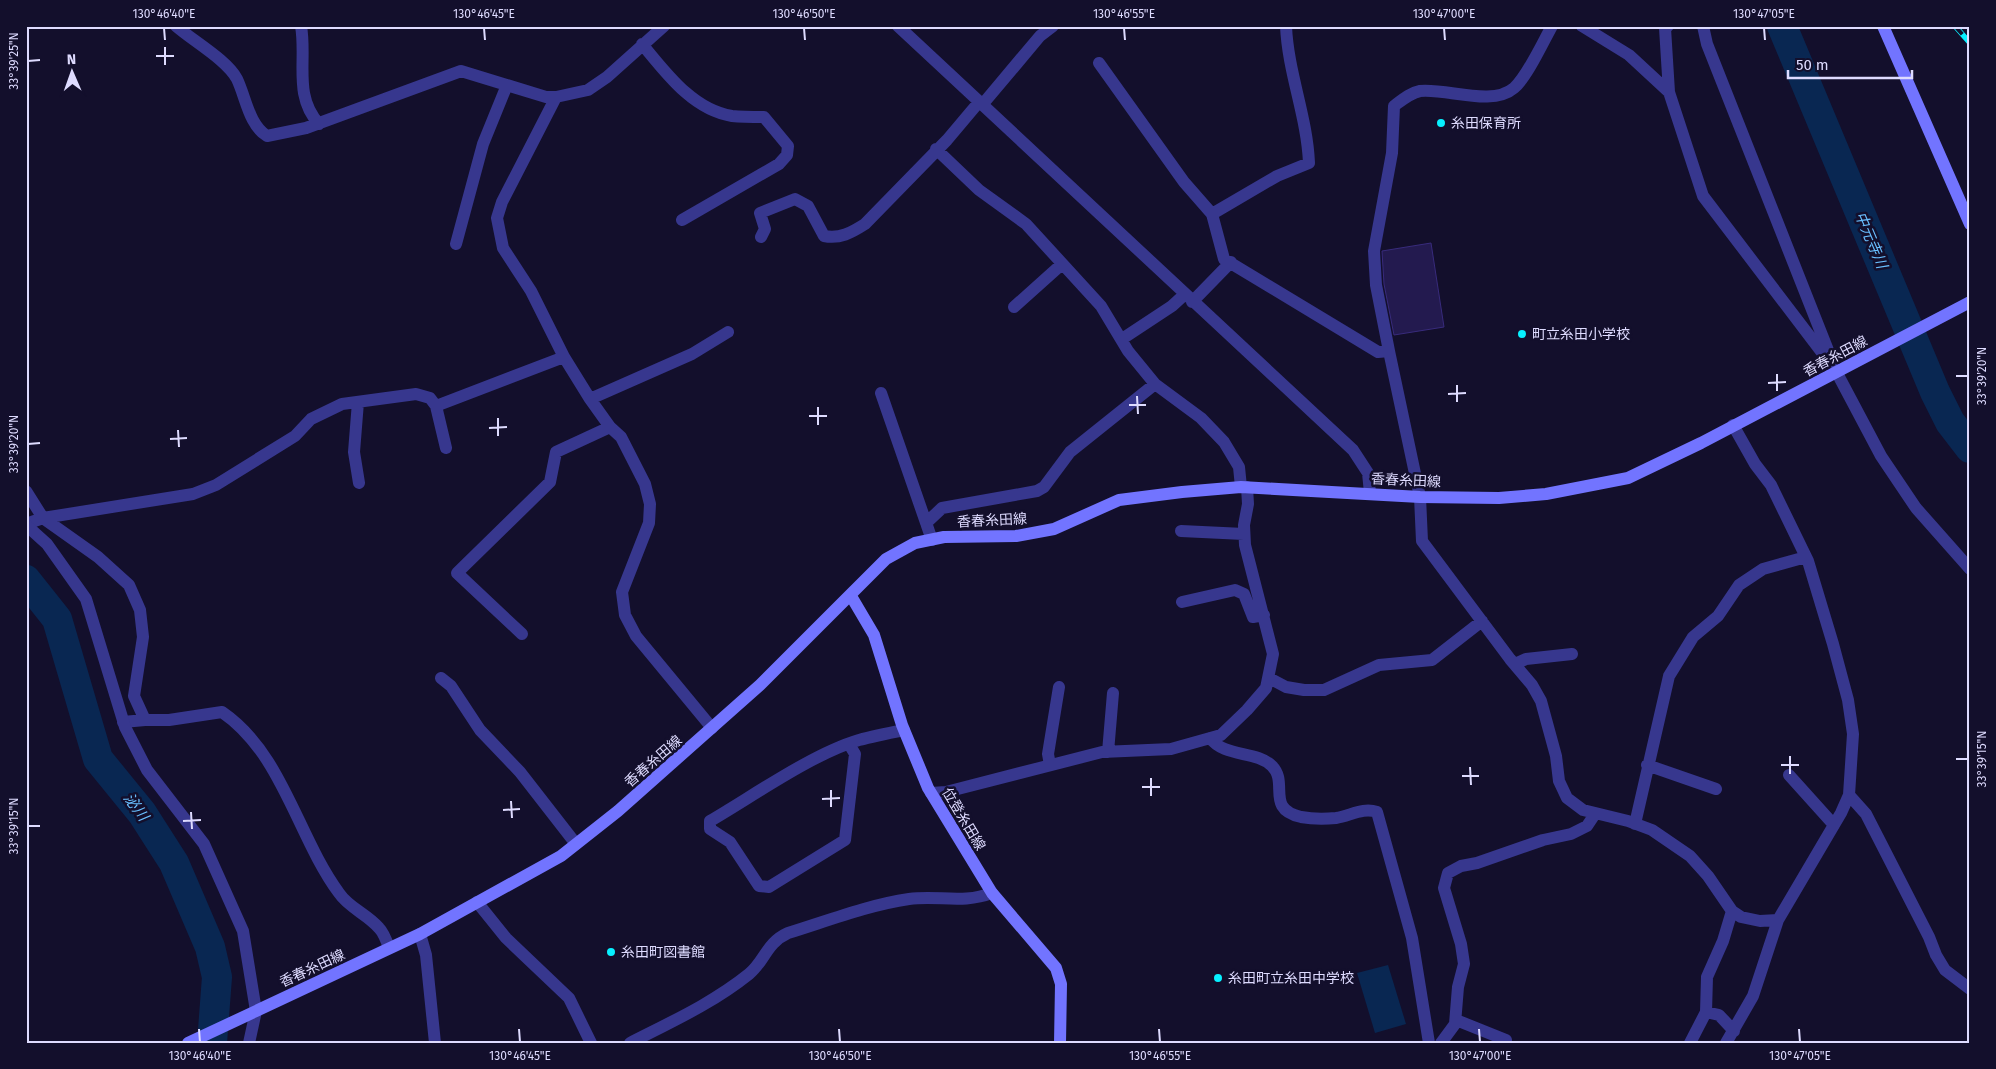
<svg xmlns="http://www.w3.org/2000/svg" width="1996" height="1069" viewBox="0 0 1996 1069" font-family="'Fira Sans','Noto Sans JP',sans-serif">
	<rect width="100%" height="100%" fill="#130f2c"/>
	<path fill="#092752" d="M1388,965L1406,1024L1375,1033L1357,973Z"/>
	<g fill="none" stroke-linecap="round" stroke-linejoin="round">
		<path stroke="#092752" stroke-width="30" d="M1782,26L1935,392L1950,422L1970,448
			M26,580L57,619L98,759L142,813L174,863L210,947L217,977L212,1043"/>
	</g>
	<path fill="#231a4f" stroke="#382b7c" d="M1431,243L1444,327L1394,335L1384,284L1382,251Z"/>
	<g fill="none" stroke-linecap="round" stroke-linejoin="round">
		<path stroke="#37378e" stroke-width="12" d="M176,26C193,41 227,60 237,79C246,98 249,125 267,136L306,128L461,71L546,97H556L588,90L607,77L664,26
			M301,26C307,60 293,96 319,124
			M898,26L1353,450L1368,473L1370,493
			M1582,26L1629,55L1669,92
			M1668,26L1665,28L1669,92L1703,196L1827,359
			M1703,26L1707,44L1837,373L1881,456L1916,508L1970,569
			M642,44C666,73 693,110 732,116C742,117 753,117 764,117L788,146L787,155L779,164L682,220
			M1099,63L1184,182L1212,214L1224,259L1378,352L1389,351L1420,497L1422,541L1510,659L1532,685L1541,701L1556,756L1559,781L1567,798L1583,810L1628,821L1652,830L1690,856L1708,876L1732,911L1741,917L1760,921L1778,920
			M556,97L502,202L497,218L503,248L531,291L564,357L590,399L610,427L621,437L645,484L650,504L649,523L622,592L625,615L636,636L712,728
			M982,105L1040,36L1053,26
			M936,149L979,190L1026,224L1101,306L1128,351L1155,384L1201,418L1224,442L1239,467L1241,487
			M1212,214L1277,176L1309,163C1307,116 1288,73 1286,26
			M761,237L765,229L760,213L795,199L808,206L824,236C840,239 851,233 865,224L947,140L979,102
			M456,244L483,144L507,85
			M1192,302L1231,262
			M1014,307L1062,264
			M1122,339L1172,306L1184,295
			M1389,351L1376,285L1374,251L1392,153L1394,106C1402,100 1410,93 1420,91C1447,88 1492,107 1514,88C1527,77 1543,42 1552,26
			M881,393L932,540
			M590,399L692,354L728,332
			M358,402L354,452L359,483
			M436,406L446,448
			M26,491L43,518L98,557L129,585L140,610L143,637L134,696L145,720H169L222,712C283,754 297,836 339,893C349,908 367,914 379,928C384,933 387,942 389,948
			M926,523L942,508L1037,491L1044,487L1070,452L1155,384
			M26,524L43,518L193,494L216,485L295,436L311,419L342,404L416,394L430,398L436,406L564,357
			M1181,531L1244,534
			M1182,602L1235,590L1244,594L1253,617L1264,615
			M522,634L457,573L550,482L556,452L610,427
			M1515,664L1526,659L1572,654
			M441,678L451,686L480,730L520,772L576,844
			M1269,678L1286,687L1304,690H1324L1379,665L1432,660L1482,621
			M123,722L145,720
			M1210,738C1225,758 1256,750 1272,766C1289,783 1265,809 1301,817C1312,819 1325,819 1336,818C1350,816 1363,807 1377,812L1412,938L1429,1043
			M849,744L855,754L845,840L769,887L759,886L730,842L710,829V821C753,796 812,754 859,740C874,736 889,733 904,730
			M1108,752L1113,693
			M1050,765L1048,754L1059,687
			M1647,765L1716,789
			M1789,775L1834,825
			M931,793L946,792L1102,752L1171,749L1221,735L1247,710L1266,688L1273,654L1245,545L1244,525L1248,504L1247,487
			M1849,795L1866,814L1929,937L1936,955L1945,970L1970,989
			M1635,824L1669,676L1693,637L1718,616L1739,585L1763,569L1806,557
			M420,934L426,955L435,1043
			M1706,1012L1719,1015L1734,1031
			M1456,1020L1506,1040
			M249,1043L256,1011
			M630,1043C671,1022 713,1003 749,974C765,961 766,943 788,933C827,921 868,905 909,899C938,895 963,904 992,893
			M1441,1043L1455,1024L1458,987L1464,964L1461,944L1444,888L1448,873L1461,866L1477,863L1543,840L1571,834L1587,826L1595,814
			M1690,1043L1706,1012L1707,977L1723,941L1732,911
			M1726,1043L1753,996L1778,920L1841,813L1849,795L1853,734L1848,700L1833,644L1808,561L1771,485L1755,464L1733,425"/>
		<path stroke="#37378e" stroke-width="12" d="M26,525L47,544L86,599L125,727L147,770L204,844L243,931L256,1011
			M477,902L506,938L569,998L591,1043"/>
		<path stroke="#7274ff" stroke-width="12" d="M1883,26L1970,224
			M851,596L874,635L902,725L928,788L992,893L1056,968L1061,984L1060,1043
			M188,1043L420,934L561,856L618,811L760,685L886,559L915,543L944,537L1016,536L1054,529L1119,500L1182,492L1241,487L1420,497L1499,498L1546,494L1628,478L1701,443L1970,302"/>
		<g stroke="#07f0ff" stroke-width="5.5">
			<path id="rail" d="M1955,26L1970,43"/>
		</g>
		<use href="#rail" stroke="#130f2c" stroke-width="4" stroke-dasharray="11" stroke-linecap="butt"/>
	</g>
	<path fill="none" stroke="#dedbff" stroke-width="2" d="M164,28L165,40M484,28L485,40M804,28L805,40M1124,28L1125,40M1444,28L1445,40M1764,28L1765,40M165,47V65M156,56H174M28,61L40,60M1777,374V391M1956,376H1968M1768,383L1786,382M1457,385V402M1448,394L1466,393M1137,396L1138,414M1129,405H1146M818,407V425M809,416H827M498,418V436M489,428L507,427M178,430L179,447M170,439L187,438M28,444L40,443M1790,756V774M1956,759H1968M1781,765H1799M1470,767L1471,785M1462,776H1479M1151,778V796M1142,787H1160M831,790V807M822,799L840,798M511,801L512,818M503,810L520,809M191,812L192,829M183,821L201,820M28,826H40M199,1029L200,1042M519,1029L520,1042M839,1029L840,1042M1159,1029L1160,1042M1479,1029L1480,1042M1799,1029L1800,1042"/>
	<g fill="#07f0ff" stroke="#130f2c" stroke-width="2">
		<circle cx="1441" cy="123" r="5"/>
		<circle cx="1522" cy="334" r="5"/>
		<circle cx="611" cy="952" r="5"/>
		<circle cx="1218" cy="978" r="5"/>
	</g>
	<g text-anchor="middle" stroke-width="5" stroke-linejoin="round" paint-order="stroke">
		<g font-size="14" fill="#dedbff" stroke="#130f2c" text-anchor="start">
			<text x="1451" y="128">糸田保育所</text>
			<text x="1532" y="339">町立糸田小学校</text>
			<text x="621" y="957">糸田町図書館</text>
			<text x="1228" y="983">糸田町立糸田中学校</text>
		</g>
		<g font-size="14" fill="#dedbff" stroke="#130f2c">
			<text transform="translate(1835 356) rotate(-28)" y="5">香春糸田線</text>
			<text transform="translate(1406 480) rotate(3)" y="5">香春糸田線</text>
			<text transform="translate(992 520) rotate(-3)" y="5">香春糸田線</text>
			<text transform="translate(653 761) rotate(-41)" y="5">香春糸田線</text>
			<text transform="translate(964 819) rotate(59)" y="5">位登糸田線</text>
			<text transform="translate(312 968) rotate(-25)" y="5">香春糸田線</text>
		</g>
		<g font-size="15" font-style="italic" fill="#69bfff" stroke="#130f2c">
			<text transform="translate(1871 240) rotate(67)" y="5">中元寺川</text>
			<text transform="translate(136 807) rotate(53)" y="5">泌川</text>
		</g>
	</g>
	<rect width="1996" height="1069" fill="none" stroke="#130f2c" stroke-width="55"/>
	<g transform="translate(72 72) rotate(358)" stroke="#130f2c" stroke-width="4" paint-order="stroke">
	<path d="M0-4L9 19L0 12L-9 19Z" fill="#dedbff"/>
	<text y="-8" font-size="14" font-weight="bold" text-anchor="middle" fill="#dedbff">N</text>
	</g>
	<path d="M1788 70v8h124v-8" fill="none" stroke="#dedbff" stroke-width="2.5"/>
	<text x="1796" y="70" font-size="15" fill="#dedbff" stroke="#130f2c" stroke-width="4" paint-order="stroke">50 m</text>
	<rect x="28" y="28" width="1940" height="1014" fill="none" stroke="#dedbff" stroke-width="2"/>
	<g font-size="12" text-anchor="middle" fill="#dedbff">
		<text x="164" y="18">130°46'40"E</text>
		<text x="484" y="18">130°46'45"E</text>
		<text x="804" y="18">130°46'50"E</text>
		<text x="1124" y="18">130°46'55"E</text>
		<text x="1444" y="18">130°47'00"E</text>
		<text x="1764" y="18">130°47'05"E</text>
		<text transform="translate(14 61) rotate(-90)" y="4">33°39'25"N</text>
		<text transform="translate(1982 376) rotate(-90)" y="4">33°39'20"N</text>
		<text transform="translate(14 444) rotate(-90)" y="4">33°39'20"N</text>
		<text transform="translate(1982 759) rotate(-90)" y="4">33°39'15"N</text>
		<text transform="translate(14 826) rotate(-90)" y="4">33°39'15"N</text>
		<text x="200" y="1060">130°46'40"E</text>
		<text x="520" y="1060">130°46'45"E</text>
		<text x="840" y="1060">130°46'50"E</text>
		<text x="1160" y="1060">130°46'55"E</text>
		<text x="1480" y="1060">130°47'00"E</text>
		<text x="1800" y="1060">130°47'05"E</text>
	</g>
</svg>
